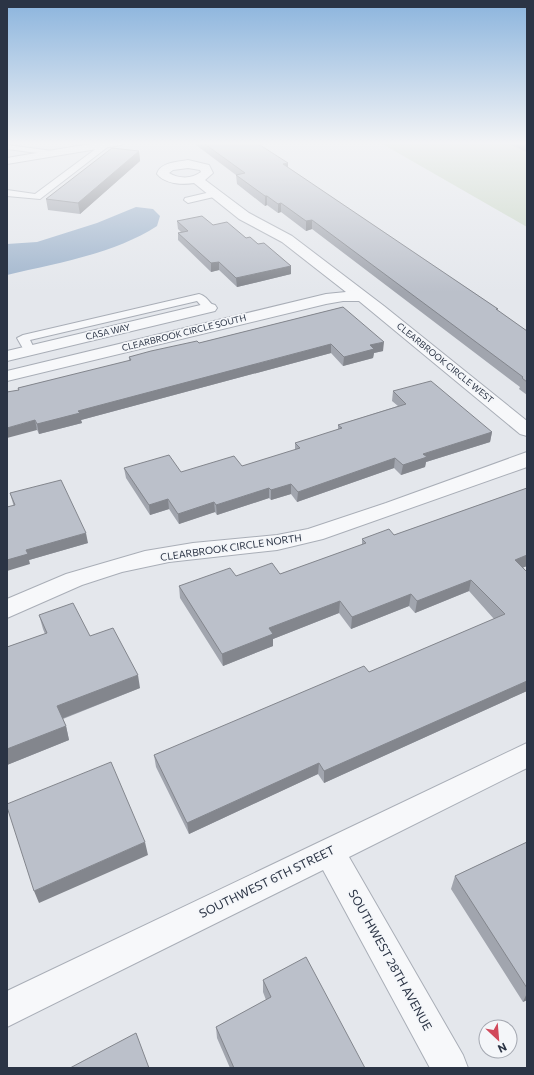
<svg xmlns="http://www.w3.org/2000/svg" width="534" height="1075" viewBox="0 0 534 1075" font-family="Commissioner,sans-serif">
	<rect width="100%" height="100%" fill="#e4e7ec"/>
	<path fill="#c9d6c5" d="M379,142H527V227Z"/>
	<path fill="#9fb4cc" d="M136,207L153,209L160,216L157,226C114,254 57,263 7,275V244L37,242L97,223Z"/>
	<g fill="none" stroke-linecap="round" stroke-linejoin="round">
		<g stroke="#a9aeb7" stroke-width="2">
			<path id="lane" d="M105,142H114L40,199L7,196V190L35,194Z
				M7,145L53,151L57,153L53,155L7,149Z
				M215,191L218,192V196L188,203L184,200L185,198Z
				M199,294C205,295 211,303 214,308L213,310H205L197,301L30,340L35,350L29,353L25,352L17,338L23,335Z"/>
		</g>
		<g stroke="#a9aeb7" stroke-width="2">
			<path id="street" d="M101,142H127L121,145L7,164V158Z
				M188,160L209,165L213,173L205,180L249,213L292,236L384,306L527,421V436L520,434L359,301H343L326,304L7,381V371L326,294L346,292L282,242L239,219L194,183C182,185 165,184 157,174C160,162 178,162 188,160ZM188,168L200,170L201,172C192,179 179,179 169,173L173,170Z
				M209,303L215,305L217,308L215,311L7,361V351Z
				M527,452V467L323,539L277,550L169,562L122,572L82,585L7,618V599L66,574L145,551L193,543L277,535L308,529L386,503Z
				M527,743V768L349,857L463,1055L468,1068H430L323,870L7,1027V991Z"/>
		</g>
		<use href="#lane" fill="#f7f8fa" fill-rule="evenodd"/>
		<use href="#street" fill="#f7f8fa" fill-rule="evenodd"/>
	</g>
	<path fill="#a1a5ae" d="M192,142H253L288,168L498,309L497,310L527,331V395L519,389L520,387L312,229L306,231L281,212L278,213L267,205L265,206L237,184L236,175Z
		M505,142H527V152H526Z
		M139,151L140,161L80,214L48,210L46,199Z
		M177,221L213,225L246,238L258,244L291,266V274L237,287L219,270L211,272L178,240V233L181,232L178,229Z
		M343,307L383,351L374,353L373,358L343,366L331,353L81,420L82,423L39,434L18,390V388L129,361V357L199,343Z
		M393,391L492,432L490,442L426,462L425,467L401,475L394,468L297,502L291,494L271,500L269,498L217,515L215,512L179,524L169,509L150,515L126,478L124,468L181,472L242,466L295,450V443L338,430V425L398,406L392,401Z
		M527,488V566L523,567L527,572V691L324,783L318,774L189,834L156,767L154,755L369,672L494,619L469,591L415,613L409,606L351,629L339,613L273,639V646L223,666L180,598L179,586L236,576L280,574L362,545V539L394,535Z
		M10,493L88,543L29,560L30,564Z
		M39,615L90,636L140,688L63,719L66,726L69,740L7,765V647L45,634L43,629Z
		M527,842V1000L523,1002L451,889L455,876Z
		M263,980L365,1068H230L217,1038L216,1027L266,1000L263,992Z"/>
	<path fill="#83868d" d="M139,151L140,161L80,214L78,203Z
		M288,163V172L283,164Z
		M265,196H267V205L265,206Z
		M281,203V212L278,213V204Z
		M312,220V229L306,231V221Z
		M219,262V270L211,272V263Z
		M291,266V274L237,287L236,278Z
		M384,342L383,351L374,353L373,358L343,366L344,357L370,345Z
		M331,344V353L81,420L82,423L39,434L37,424L78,411Z
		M35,420L37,430L7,438V428Z
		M492,432L490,442L426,462L425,467L401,475L403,465L423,454Z
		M395,458L394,468L297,502L298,492Z
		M291,484V494L271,500V490Z
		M269,488V498L217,515L216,505Z
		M168,499L169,509L150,515L149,505Z
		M214,502L215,512L179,524L178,514Z
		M86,533L88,543L29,560L30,564L7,571V560L26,550Z
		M527,555V566L512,572L515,560Z
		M471,580L469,591L415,613L417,601Z
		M411,594L409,606L351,629L352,617Z
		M340,601L339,613L273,639V646L223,666L222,654L269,628Z
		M138,675L140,688L61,719L57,706Z
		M527,681V691L324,783V771Z
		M66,726L69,740L7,765V749Z
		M319,763L318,774L189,834L187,823Z
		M145,842L148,855L39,903L34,891Z
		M527,993V1000L523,1002Z"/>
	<path fill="#bbc0ca" stroke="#83868d" d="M202,142H253L258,145H260L288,163L283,164L498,309H496L527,331V382L522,378L523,377L312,220L306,221L281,203L278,204L267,196H265L236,175L245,173Z
		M520,142H527V145Z
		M112,148L139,151L78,203L46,199Z
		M202,216L213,225L227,222L246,238L250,237L258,244L264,243L291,266L236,278L219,262L211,263L178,233L188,231L177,221Z
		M343,307L384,342L370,345L374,349L344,357L331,344L78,411L80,413L37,424L35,420L7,428V392L19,390L18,388L131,360L129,357L151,351L197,341L199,343Z
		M431,381L492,432L423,454L427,457L403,465L395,458L298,492L291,484L271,490L269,488L216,505L214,502L178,514L168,499L149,505L124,468L169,455L181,472L234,456L242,466L300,448L295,443L342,428L338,425L406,404L393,391Z
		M61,480L86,533L26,550L28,554L7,560V507L15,505L10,493Z
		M527,488V555L515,560L527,572V681L324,771L319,763L187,823L154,755L364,666L369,672L505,614L471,580L417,601L411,594L352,617L340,601L269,628L273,634L222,654L179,586L230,568L236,576L272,563L280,574L366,543L362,539L389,529L394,535Z
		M73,603L90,636L113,628L138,675L57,706L66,726L7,749V647L47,633L39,615Z
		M111,762L145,842L34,891L7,807V804Z
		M527,842V988L455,876Z
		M306,957L365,1068H234L216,1027L271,997L263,980Z
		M136,1033L149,1068H70Z"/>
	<linearGradient id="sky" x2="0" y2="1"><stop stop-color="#8bb4dd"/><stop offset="0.49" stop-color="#f3f4f6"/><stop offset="1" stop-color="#f3f4f6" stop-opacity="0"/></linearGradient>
	<rect width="534" height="292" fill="url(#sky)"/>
	<g text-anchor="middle" stroke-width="3.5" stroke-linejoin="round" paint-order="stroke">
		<g font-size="9" fill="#2b3445" stroke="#f4f6f9">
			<text transform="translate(108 332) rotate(-13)" y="3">CASA WAY</text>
			<text transform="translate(184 333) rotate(-14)" y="3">CLEARBROOK CIRCLE SOUTH</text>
			<text transform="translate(445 363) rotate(39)" y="3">CLEARBROOK CIRCLE WEST</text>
		</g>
		<g font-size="10" fill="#2b3445" stroke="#f4f6f9">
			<text transform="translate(231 547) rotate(-8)" y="4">CLEARBROOK CIRCLE NORTH</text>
		</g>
		<g font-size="12" fill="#2b3445" stroke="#f4f6f9">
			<text transform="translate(267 882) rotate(-26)" y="4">SOUTHWEST 6TH STREET</text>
			<text transform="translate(390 960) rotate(61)" y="4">SOUTHWEST 28TH AVENUE</text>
		</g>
	</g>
	<rect width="534" height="1075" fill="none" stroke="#2b3445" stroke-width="16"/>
	<g transform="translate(498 1039) rotate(154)"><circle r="19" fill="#f4f6f9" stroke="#a4a8b1"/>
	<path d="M0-3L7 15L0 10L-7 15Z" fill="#d1495b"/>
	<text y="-6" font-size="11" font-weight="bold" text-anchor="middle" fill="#2b3445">N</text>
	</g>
</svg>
